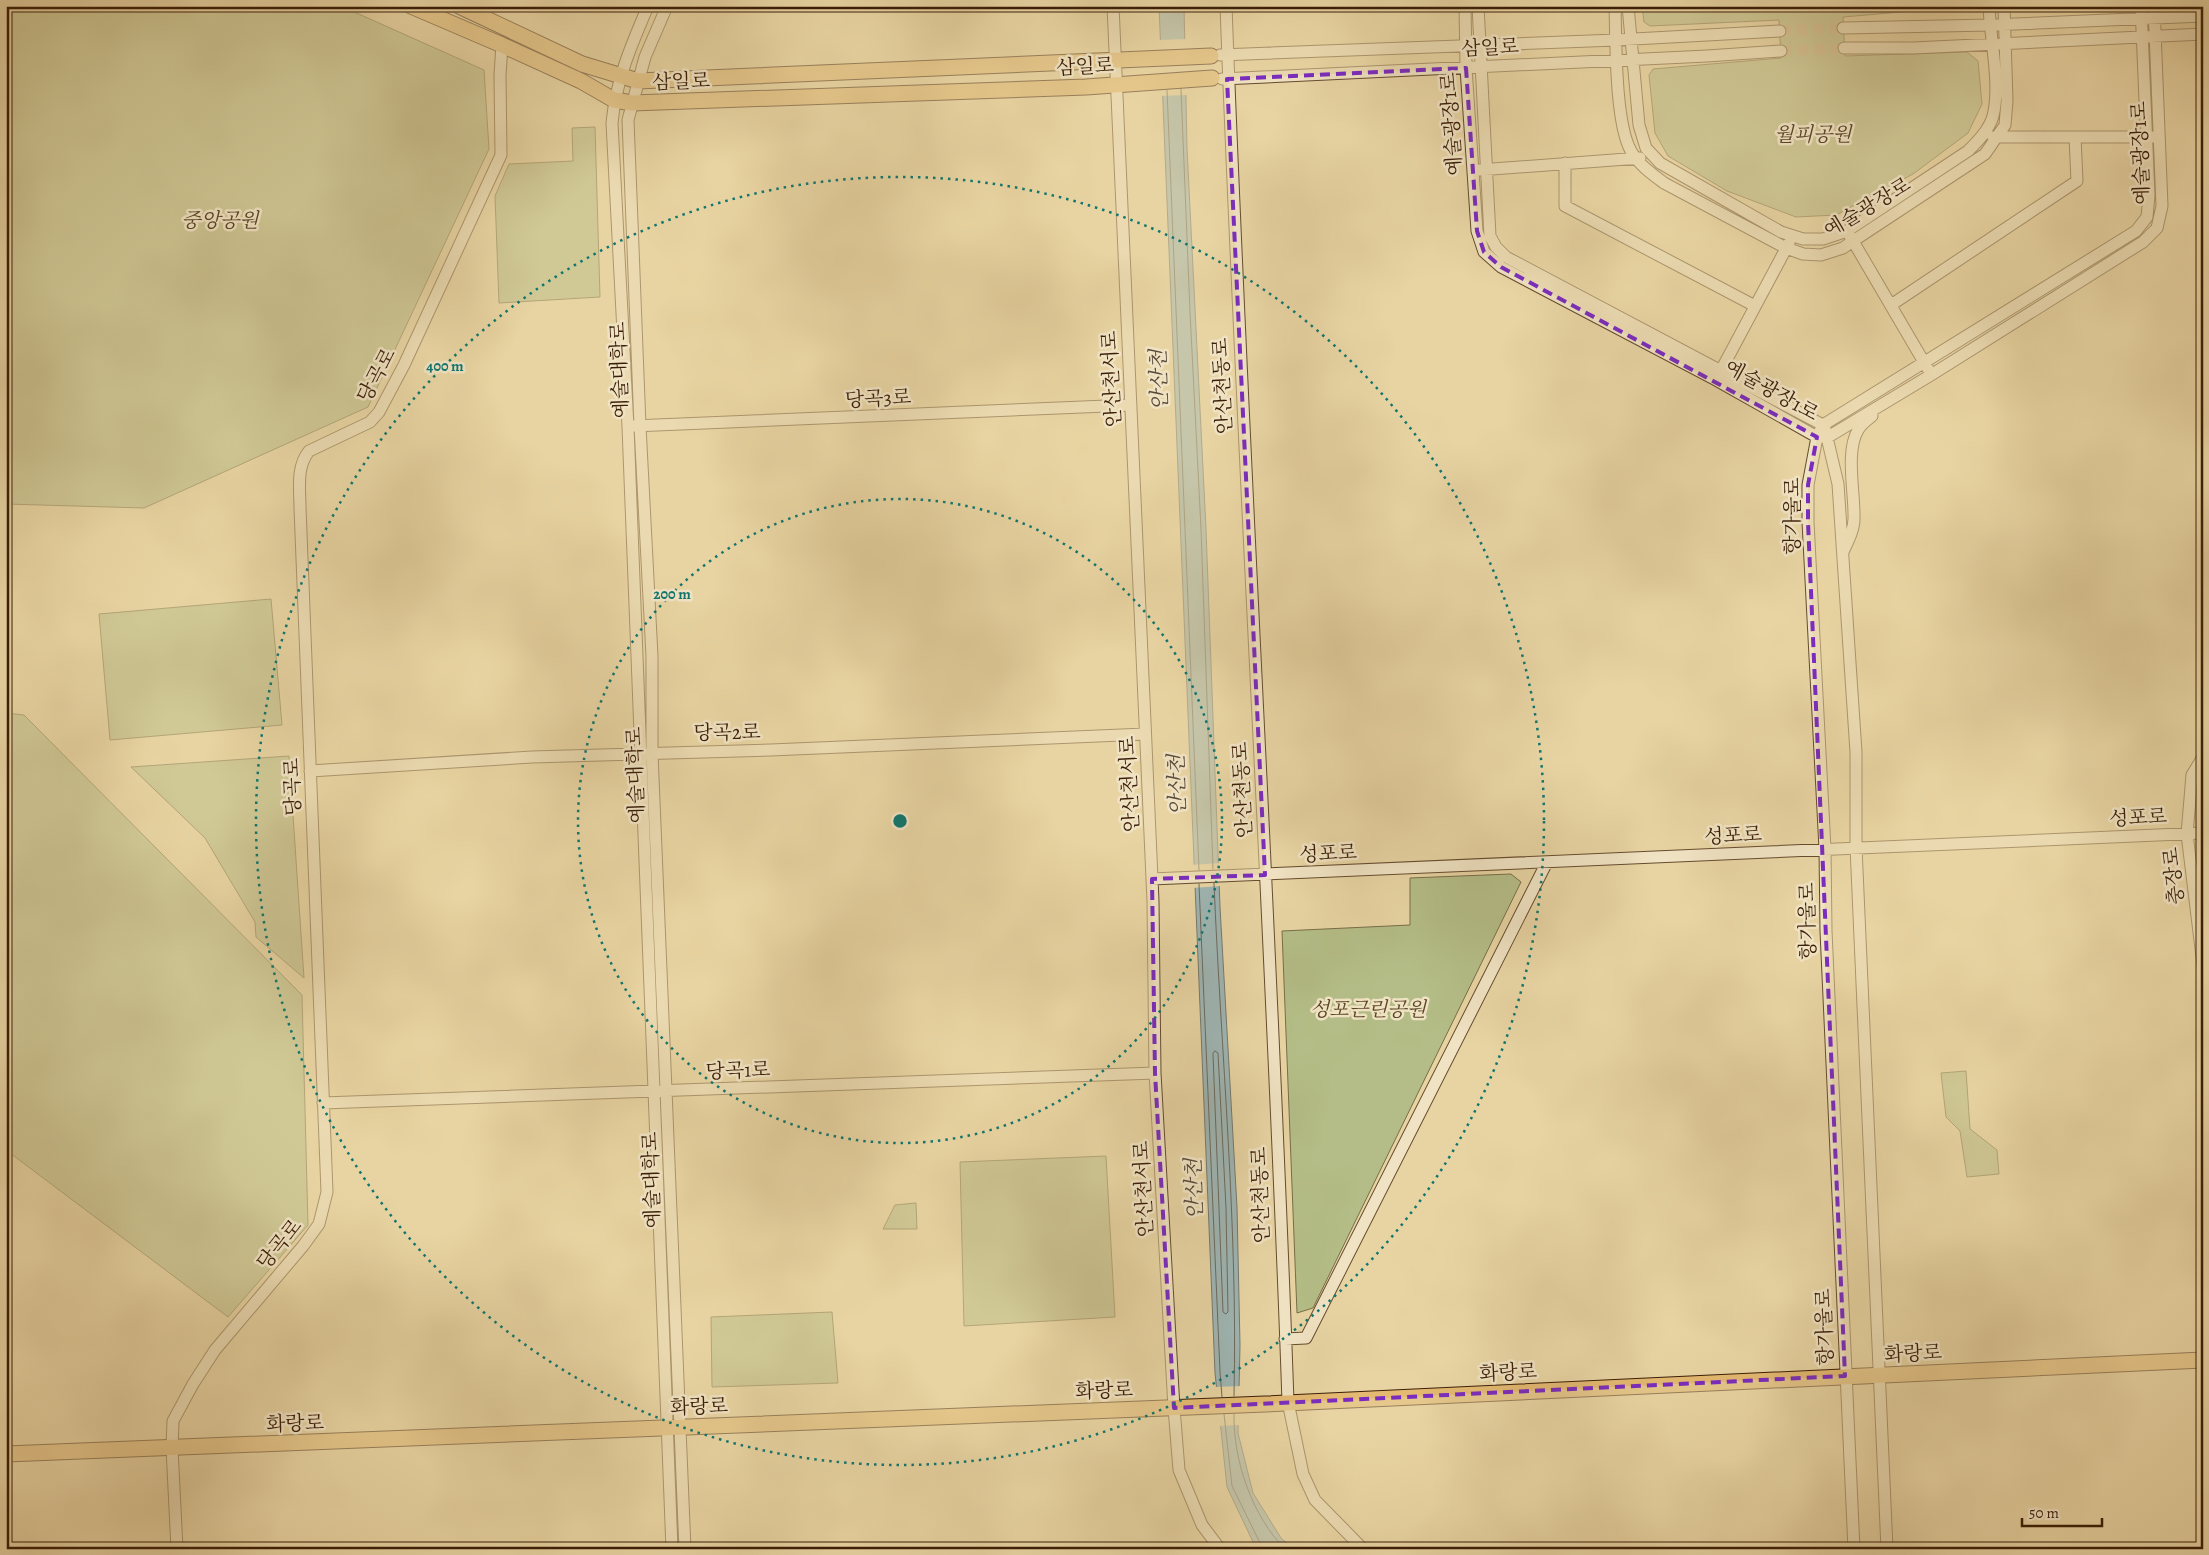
<svg xmlns="http://www.w3.org/2000/svg" width="2209" height="1555" viewBox="0 0 2209 1555" font-family="Alegreya,'Noto Serif KR',serif">
	<rect width="100%" height="100%" fill="#e8d4a3"/>
	<filter id="stains"><feTurbulence type="fractalNoise" baseFrequency=".004" numOctaves="4"/><feColorMatrix values="0 0 0 0 .2 0 0 0 0 .09 0 0 0 0 .02 0 0 0 .5 -.17"/></filter>
	<radialGradient id="worn" r=".72"><stop offset=".6" stop-color="#630" stop-opacity="0"/><stop offset="1" stop-color="#630" stop-opacity=".3"/></radialGradient>
	<path fill="#b4bd87" stroke="#786e47" d="M6,6H332L352,11L484,70L489,149L368,407L144,508L6,504Z
		M1642,6H1971L1843,17L1845,56L1967,52L1978,61L1982,104L1968,133L1913,174L1836,215L1796,217L1727,191L1668,156L1655,133L1649,75L1653,69L1781,58L1779,20L1650,26L1644,22Z
		M595,127L600,297L499,303L495,196L509,164L573,161L572,128Z
		M271,599L282,725L110,740L99,614Z
		M6,713L24,715L302,995L308,1225L228,1317L10,1153L8,1066H6Z
		M289,756L304,978L256,937L255,922L205,838L131,767Z
		M1511,874L1521,882L1313,1308L1297,1313L1282,931L1410,925V878Z
		M1966,1071L1970,1129L1997,1150L1999,1174L1967,1177L1960,1131L1946,1117L1941,1073Z
		M1106,1156L1115,1317L964,1326L960,1162Z
		M916,1203L917,1229H883L895,1205Z
		M832,1312L838,1383L712,1387L711,1317Z"/>
	<path fill="#9eb5b3" stroke="#76796e" d="M1159,6H1184L1187,148L1206,529L1220,907L1237,1207L1240,1345L1238,1433L1253,1493L1281,1538L1293,1549H1260L1253,1542L1227,1487L1215,1373Z"/>
	<path fill="#e8d4a3" d="M1188,39L1189,95L1160,96L1157,40Z
		M1220,863L1221,886L1192,888L1191,865Z
		M1242,1386L1241,1425L1218,1426L1214,1387Z"/>
	<g fill="none" stroke-linecap="round" stroke-linejoin="round">
		<path stroke="#6c6a5d" stroke-width="1" d="M1181,89L1190,312L1201,529L1213,869
			M1167,90L1199,870
			M1214,883C1221,1054 1238,1225 1234,1396
			M1199,884L1220,1372L1222,1397
			M1215,1051L1218,1053L1226,1208L1228,1312L1226,1314L1223,1312L1213,1054Z
			M1224,1414L1232,1486L1263,1549
			M1234,1414C1233,1460 1252,1516 1285,1549"/>
		<path stroke="#c5b084" stroke-width="11" stroke-dasharray="11 5.5" stroke-linecap="butt" d="M1780,31L1843,28
			M1781,51L1844,48"/>
		<g stroke="#664c2e" stroke-width="13">
			<path id="minor" d="M648,6C631,46 616,80 612,123L628,427L672,1549
				M667,6L645,57L628,120L640,426L652,656V753L685,1549
				M1113,6L1153,901L1155,1073L1174,1408L1179,1470L1202,1525L1220,1549
				M1226,6C1243,472 1272,936 1288,1402L1303,1474L1315,1500L1363,1549
				M1465,6L1466,68L1477,231L1484,252L1501,267L1716,380L1817,437H1828L1931,375L2143,242L2157,228L2162,206L2154,6
				M1478,6L1490,236L1496,247L1506,257L1823,425L2136,231L2147,217L2149,195L2141,6
				M1615,6C1616,41 1615,123 1631,151C1638,164 1652,174 1664,183L1786,248L1803,254L1821,255L1843,248L1853,241L1985,154L2005,125L2007,101L2004,6
				M1628,6L1639,125L1646,148L1660,163L1781,232L1803,239H1823L1847,231L1968,151C1978,141 1989,130 1993,116C2001,85 1990,39 1989,6
				M1843,28L1990,25L2203,16
				M1844,48H1913L2203,34
				M1220,55L1616,40L1780,31
				M1222,79L1707,56L1781,51
				M1993,137H2152
				M1565,163V206L1755,306
				M1479,170L1640,158
				M1850,236L1928,369
				M1891,305L2077,181L2075,137
				M1718,376L1789,243
				M633,426L1131,405
				M1825,429L1838,484L1856,752V847L1887,1549
				M1820,431L1817,437L1808,485V522L1825,849L1826,931L1854,1549
				M1843,552C1848,541 1854,530 1854,519C1855,494 1845,452 1858,430C1861,424 1867,420 1872,416
				M2203,757L2192,775L2187,834L2203,965
				M310,771L532,757L771,750L1145,734
				M1152,879L2203,833
				M323,1103L1155,1073
				M1285,1339L1306,1338L1547,862
				M177,1549L172,1448L173,1421L193,1384L215,1350L303,1246L319,1224L327,1192L300,508C300,489 296,467 309,451L370,422L379,412L404,365L501,155L500,75L502,45"/>
		</g>
		<g stroke="#3b1e07" stroke-width="17">
			<path id="major" d="M411,6L502,45L581,81L614,100L632,103L1086,87L1212,78
				M459,6L582,64L638,81L1211,56
				M6,1454L1265,1404L2203,1360"/>
		</g>
		<use href="#minor" stroke="#f0e3c3" stroke-width="11"/>
		<use href="#major" stroke="#e4ba72" stroke-width="15"/>
	</g>
	<path d="M0 0H2209V1555H0ZM1466,68L1477,231L1484,252L1501,267L1817,437L1808,485V522L1845,1376L1174,1408L1155,1073L1152,879L1265,875L1227,79Z" fill="#e8d4a3" fill-opacity=".55" fill-rule="evenodd"/>
	<path fill="none" stroke="#7b2cbf" stroke-width="4" stroke-dasharray="10 6" stroke-linejoin="round" d="M1466,68L1477,231L1484,252L1501,267L1817,437L1808,485V522L1845,1376L1174,1408L1155,1073L1152,879L1265,875L1227,79Z"/>
	<g fill="none" stroke="#0f766e" stroke-width="2.5" stroke-dasharray="2.5 5">
		<circle cx="900" cy="821" r="322"/>
		<circle cx="900" cy="821" r="644"/>
	</g>
	<g text-anchor="middle" stroke-width="5" stroke-linejoin="round" paint-order="stroke">
		<g font-size="20" fill="#3b1e07" stroke="#f0e3c3">
			<text transform="translate(1490 47) rotate(-3)" y="7">삼일로</text>
			<text transform="translate(1085 66) rotate(-3)" y="7">삼일로</text>
			<text transform="translate(681 81) rotate(-2)" y="7">삼일로</text>
			<text transform="translate(1451 124) rotate(-94)" y="7">예술광장1로</text>
			<text transform="translate(2140 153) rotate(-92)" y="7">예술광장1로</text>
			<text transform="translate(1867 207) rotate(-31)" y="7">예술광장로</text>
			<text transform="translate(619 370) rotate(-92)" y="7">예술대학로</text>
			<text transform="translate(376 375) rotate(-62)" y="7">당곡로</text>
			<text transform="translate(1111 379) rotate(-93)" y="7">안산천서로</text>
			<text transform="translate(1222 386) rotate(-93)" y="7">안산천동로</text>
			<text transform="translate(1772 390) rotate(29)" y="7">예술광장1로</text>
			<text transform="translate(878 398) rotate(-3)" y="7">당곡3로</text>
			<text transform="translate(1792 516) rotate(-90)" y="7">항가울로</text>
			<text transform="translate(727 732) rotate(-1)" y="7">당곡2로</text>
			<text transform="translate(635 775) rotate(-92)" y="7">예술대학로</text>
			<text transform="translate(1129 784) rotate(-93)" y="7">안산천서로</text>
			<text transform="translate(292 787) rotate(-92)" y="7">당곡로</text>
			<text transform="translate(1242 790) rotate(-93)" y="7">안산천동로</text>
			<text transform="translate(2138 817) rotate(-3)" y="7">성포로</text>
			<text transform="translate(1733 835) rotate(-3)" y="7">성포로</text>
			<text transform="translate(1328 853) rotate(-3)" y="7">성포로</text>
			<text transform="translate(2173 876) rotate(-96)" y="7">충장로</text>
			<text transform="translate(1807 921) rotate(-91)" y="7">항가울로</text>
			<text transform="translate(738 1070) rotate(-2)" y="7">당곡1로</text>
			<text transform="translate(651 1180) rotate(-92)" y="7">예술대학로</text>
			<text transform="translate(1143 1189) rotate(-93)" y="7">안산천서로</text>
			<text transform="translate(1260 1195) rotate(-92)" y="7">안산천동로</text>
			<text transform="translate(279 1244) rotate(-51)" y="7">당곡로</text>
			<text transform="translate(1824 1327) rotate(-92)" y="7">항가울로</text>
			<text transform="translate(1913 1353) rotate(-3)" y="7">화랑로</text>
			<text transform="translate(1508 1372) rotate(-3)" y="7">화랑로</text>
			<text transform="translate(1104 1390) rotate(-2)" y="7">화랑로</text>
			<text transform="translate(699 1406) rotate(-2)" y="7">화랑로</text>
			<text transform="translate(295 1423) rotate(-2)" y="7">화랑로</text>
		</g>
		<g font-size="20" font-style="italic" fill="#594627" stroke="#f0e3c3">
			<text x="1813" y="141">월피공원</text>
			<text x="220" y="227">중앙공원</text>
			<text x="1368" y="1016">성포근린공원</text>
		</g>
		<g font-size="21" font-style="italic" fill="#594b3b" stroke="#f0e3c3">
			<text transform="translate(1159 380) rotate(-92)" y="7">안산천</text>
			<text transform="translate(1177 785) rotate(-92)" y="7">안산천</text>
			<text transform="translate(1194 1189) rotate(-92)" y="7">안산천</text>
		</g>
	</g>
	<circle cx="900" cy="821" r="8" fill="#0f766e" stroke="#f0e3c3" stroke-width="2.5"/>
	<g font-size="15" text-anchor="middle" font-weight="bold" fill="#0f766e" stroke="#f0e3c3" stroke-width="5" stroke-linejoin="round" paint-order="stroke">
		<text x="445" y="371">400 m</text>
		<text x="672" y="599">200 m</text>
	</g>
	<rect width="2209" height="1555" fill="none" stroke="#e8d4a3" stroke-width="25"/>
	<rect x="8" y="8" width="2194" height="1540" fill="none" stroke="#3b1e07" stroke-width="2.5"/>
	<rect x="12" y="12" width="2184" height="1530" fill="none" stroke="#3b1e07"/>
	<path d="M2022 1518v8h80v-8" fill="none" stroke="#3b1e07" stroke-width="2.5"/>
	<text x="2029" y="1518" font-size="15" fill="#3b1e07" stroke="#f0e3c3" stroke-width="4" paint-order="stroke">50 m</text>
	<rect width="100%" height="100%" filter="url(#stains)"/>
	<rect width="100%" height="100%" fill="url(#worn)"/>
</svg>
